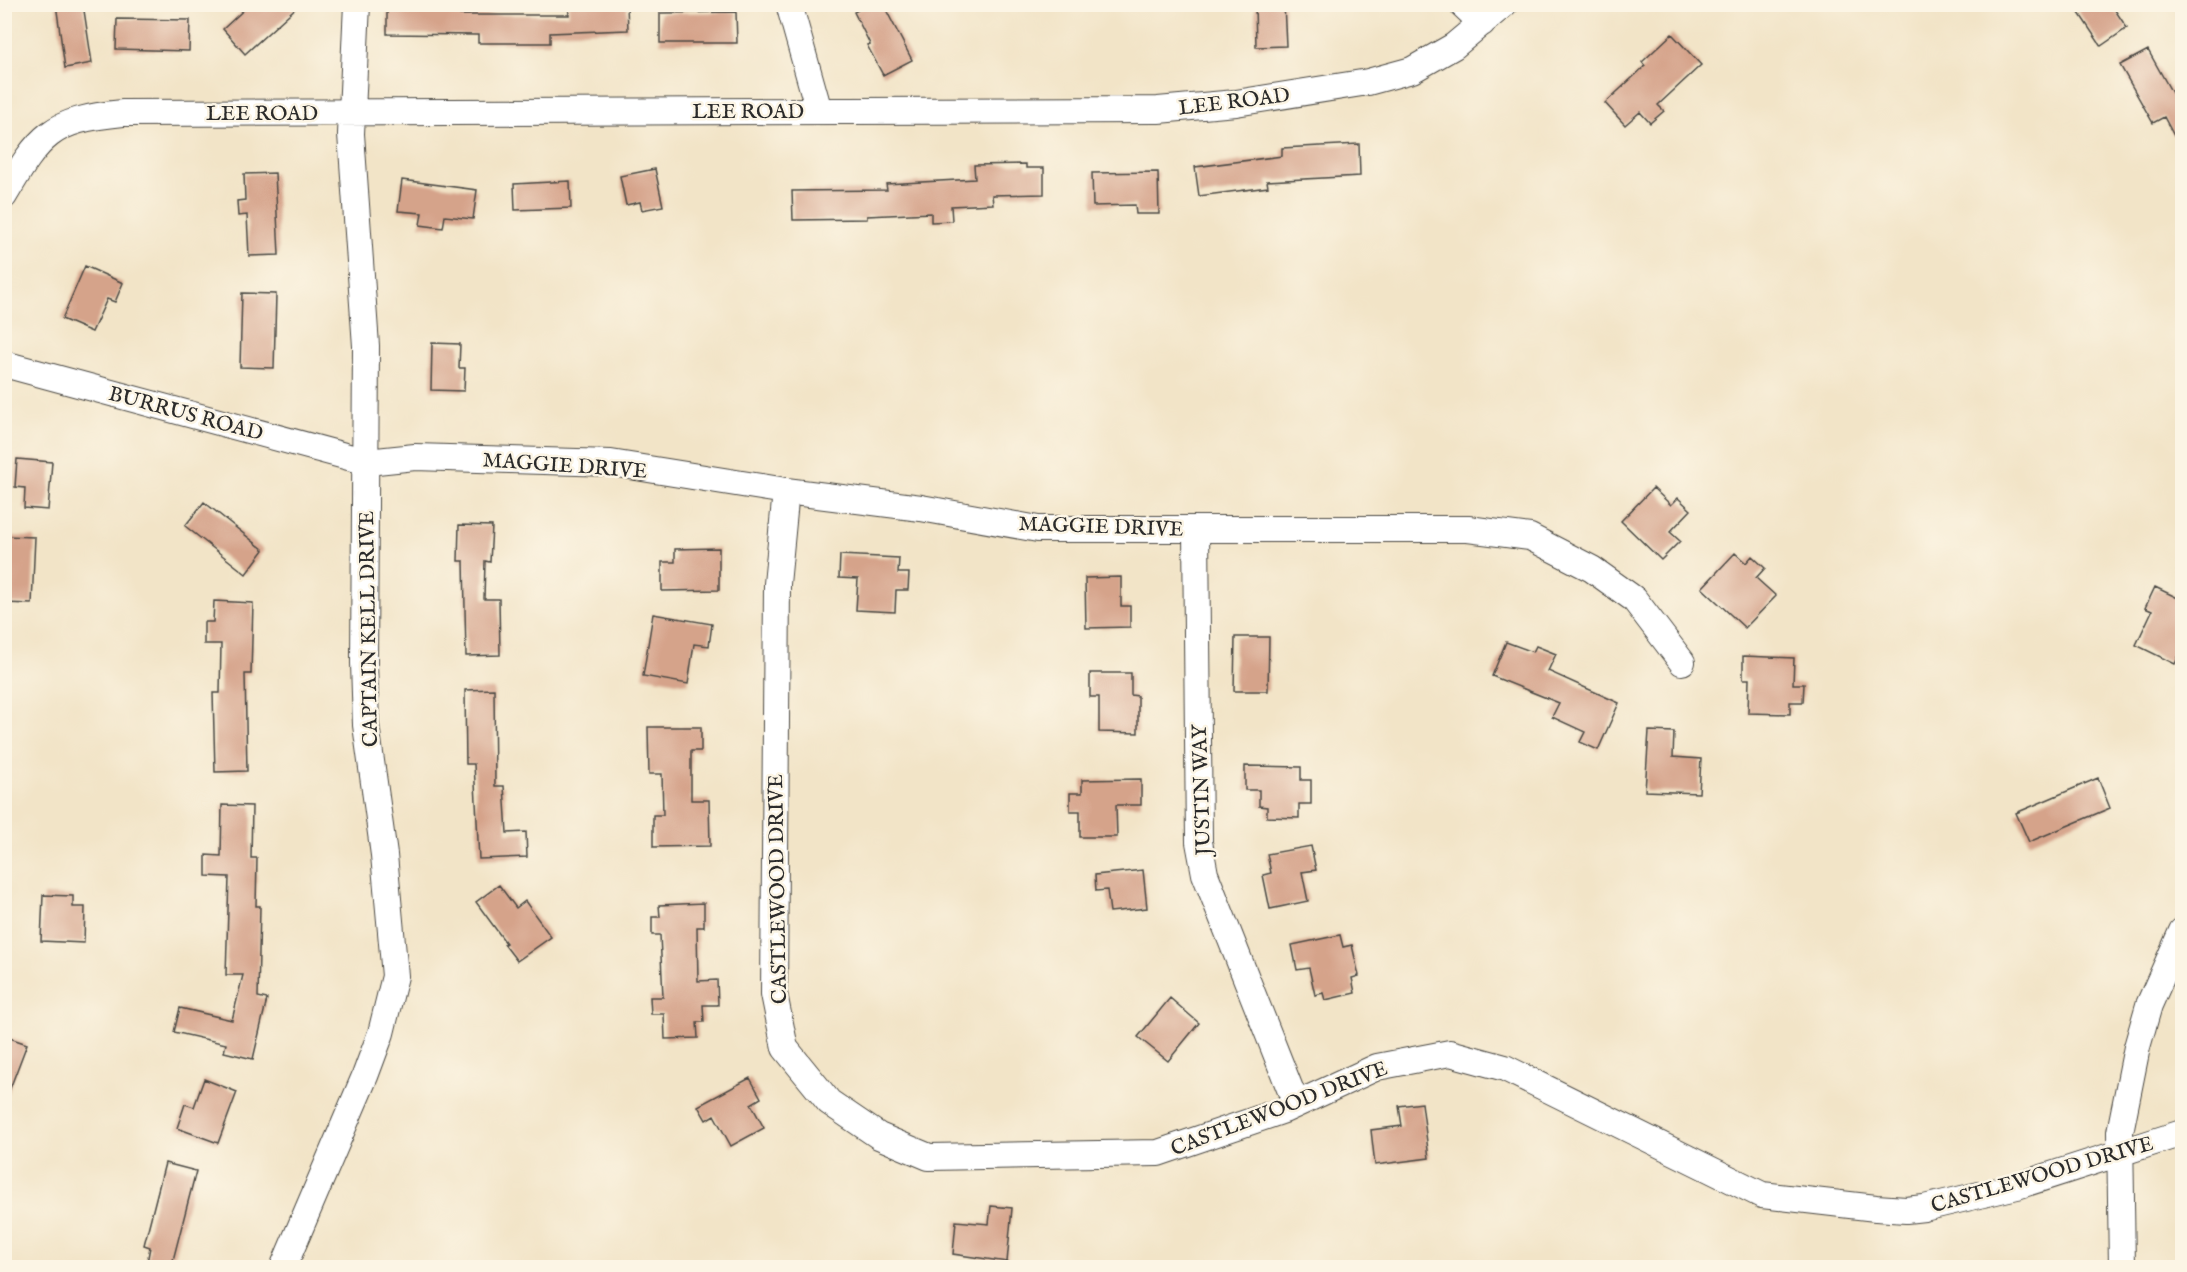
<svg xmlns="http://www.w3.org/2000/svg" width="2187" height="1272" viewBox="0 0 2187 1272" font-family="'IM FELL English',serif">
	<rect width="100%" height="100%" fill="#fcf5e5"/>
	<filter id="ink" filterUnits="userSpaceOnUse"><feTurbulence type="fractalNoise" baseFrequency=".0167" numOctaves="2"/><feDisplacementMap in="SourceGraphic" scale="12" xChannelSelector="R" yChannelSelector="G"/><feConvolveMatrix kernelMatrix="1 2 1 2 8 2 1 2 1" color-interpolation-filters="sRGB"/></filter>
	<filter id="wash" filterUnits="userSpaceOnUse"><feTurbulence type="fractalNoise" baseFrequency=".008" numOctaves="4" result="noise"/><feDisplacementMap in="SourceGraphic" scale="24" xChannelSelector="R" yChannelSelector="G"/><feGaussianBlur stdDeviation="1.35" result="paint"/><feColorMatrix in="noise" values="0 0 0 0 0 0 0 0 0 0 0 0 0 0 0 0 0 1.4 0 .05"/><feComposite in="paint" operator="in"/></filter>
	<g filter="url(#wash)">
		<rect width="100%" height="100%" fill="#f2e4c7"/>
		<g id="blocks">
			<path fill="#d5a38a" d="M56,4H83L92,63L65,68Z
				M250,4H300L245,54L223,29Z
				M460,4V15H569L568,4H627L628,30L550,33V43H478V35L387,34V5Z
				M869,4H883L912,60L883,75L867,45L870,44L854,12Z
				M1255,4H1284L1286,46L1256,47Z
				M2073,4H2111L2127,28L2101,46Z
				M736,12L737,43H660V13Z
				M117,19L190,20L189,51L116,49Z
				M1672,34L1701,65L1658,105L1664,111L1650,123L1640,112L1625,125L1605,103L1645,66L1642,62Z
				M2148,50L2182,111V151L2164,117L2153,123L2120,65Z
				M1359,144L1360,176L1267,181L1268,187L1199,196L1195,167L1282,156V148Z
				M1026,164V168H1044V194L992,195L993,204L951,206L952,221L931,222V213L867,216V219L793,220L792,191L887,190L886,184L975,179L974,165Z
				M655,169L663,206L642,210L640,202L626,205L620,176Z
				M1158,172L1159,214H1136L1135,205L1093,206L1092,173Z
				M275,173L279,255L249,256L247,215L238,216L237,201L245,200L244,174Z
				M402,180L477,190L473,219L445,216L443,228L420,225L422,213L398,211Z
				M570,181L571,208L515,210L514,184Z
				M85,266L123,283L115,302L107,299L92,332L62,319Z
				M242,293L276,294L274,368L240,367Z
				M432,343L460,344L459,368H465L464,391L431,390Z
				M17,459L52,462L48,510L24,508L25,488L15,487Z
				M1653,488L1671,505L1678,498L1691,510L1670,532L1680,541L1661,560L1621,521Z
				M204,502L264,550L246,574L185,526Z
				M459,525L492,526L490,562L485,561L484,599H499L500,655L466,656L464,561H458Z
				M4,536L35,537L32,604L4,603Z
				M719,548V590L662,591V562H675V549Z
				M1735,553L1746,563L1752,556L1765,568L1756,578L1776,596L1745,628L1702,588Z
				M840,555L899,558L898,573H909L908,590H896L895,612L856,610L858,579L839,578Z
				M1121,577V606H1130V627L1086,628L1085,578Z
				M2155,587L2182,600V649L2175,664L2136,645L2152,611L2145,608Z
				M214,601L253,603L251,674H245L247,771L215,772L213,693H220L221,644H204V622H213Z
				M653,614L712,624L709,646L694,644L688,684L643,676Z
				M1235,637H1269L1268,691H1234Z
				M1506,642L1533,652L1536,646L1556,654L1548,671L1619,703L1598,750L1580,742L1585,732L1552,717L1559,703L1492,676Z
				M1743,656L1794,658L1793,684H1804L1803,702H1790V714L1748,713L1749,679H1743Z
				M1090,673H1131V695L1138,696V733L1099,732V697H1090Z
				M494,689L495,786H504L507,833L526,832L527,857L479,859L474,764H466L465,690Z
				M648,727H701V751H691V800H709L710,846L653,847V815H663L662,774H649Z
				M1649,731L1674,732L1673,757L1701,759L1699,793L1645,791Z
				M1245,766L1301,767V780H1311V804H1299V818L1267,817V807L1259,806V790H1245Z
				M2098,778L2110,808L2029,842L2016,813Z
				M1141,779V805H1116L1117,837H1080V811H1070V793H1082V780Z
				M222,805L252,806L251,858H257L256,906H260L258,997L267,999L253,1059L224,1052L226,1044L174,1032L180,1008L232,1020L243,975H226L229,877L206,876V855L221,856Z
				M1311,846L1316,870L1302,872L1308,901L1270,909L1263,875L1271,873L1267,854Z
				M1143,870L1147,908L1110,912L1107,890L1096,891L1095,875Z
				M499,885L516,908L525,901L551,937L517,961L504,944L506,943L476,902Z
				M43,895L73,896V907H85L84,943L41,941Z
				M704,903V927H697L698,981L717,980L718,1005H703L704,1022H697L698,1038L665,1039L664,1014H651L650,997H663L660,935H652V917H660L659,905Z
				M1340,935L1343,947L1352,945L1359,976L1352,978L1355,993L1325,1000L1323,993L1315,995L1309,968L1297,970L1292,945Z
				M1170,998L1199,1023L1168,1061L1138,1037Z
				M4,1036L27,1044L6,1099H4Z
				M750,1078L761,1098L751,1104L764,1128L731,1146L714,1115L706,1120L698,1106Z
				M204,1079L237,1092L218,1143L177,1128L185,1104L194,1107Z
				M1422,1103L1429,1158L1375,1165L1371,1130L1402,1126L1399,1106Z
				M165,1163L196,1171L171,1268H146L150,1247L144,1245Z
				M991,1206L1012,1208L1007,1262L953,1254L956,1221L989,1224Z"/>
		</g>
	</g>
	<g filter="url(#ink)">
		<use href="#blocks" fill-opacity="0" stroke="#494742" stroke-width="1.5"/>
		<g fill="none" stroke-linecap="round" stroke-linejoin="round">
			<g stroke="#494742" stroke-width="28">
				<path id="minor" d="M789,4L819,111
					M1462,4L1482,23
					M4,196C40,135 50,120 123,113L1158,110L1236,103L1368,82L1412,70L1454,46L1504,4
					M4,364L367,462L415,457L611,463L786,491L921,508L1038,529H1468L1530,537L1592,569L1634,599L1682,662
					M786,491L777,584L774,994L785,1048L829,1102L879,1136L929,1157L1158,1153L1284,1110L1377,1067L1450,1053L1505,1068L1762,1195L1876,1208L1906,1210L1924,1208L2017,1186L2182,1133
					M1196,530L1199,842L1205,874L1296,1104
					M283,1268L365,1076L381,1033L395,976L384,855L366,725L364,663L366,346L351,134L357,4
					M2122,1268L2120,1132L2137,1047L2149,1005L2182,931"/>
			</g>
			<use href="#minor" stroke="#fff" stroke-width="26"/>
		</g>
	</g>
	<g text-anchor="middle" stroke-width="5" stroke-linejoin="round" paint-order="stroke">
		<g font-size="21" fill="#2b2b2b" stroke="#fcf5e5">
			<text transform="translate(1234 101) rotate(-7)" y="7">LEE ROAD</text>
			<text x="748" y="118">LEE ROAD</text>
			<text x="262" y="120">LEE ROAD</text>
			<text transform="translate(186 413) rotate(15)" y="7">BURRUS ROAD</text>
			<text transform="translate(565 465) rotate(4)" y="7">MAGGIE DRIVE</text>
			<text transform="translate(1101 526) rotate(2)" y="7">MAGGIE DRIVE</text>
			<text transform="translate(368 629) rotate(-91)" y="7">CAPTAIN KELL DRIVE</text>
			<text transform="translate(1201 790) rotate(-92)" y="7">JUSTIN WAY</text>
			<text transform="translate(777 889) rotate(-91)" y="7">CASTLEWOOD DRIVE</text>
			<text transform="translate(1279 1108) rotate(-21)" y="7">CASTLEWOOD DRIVE</text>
			<text transform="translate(2042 1174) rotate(-16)" y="7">CASTLEWOOD DRIVE</text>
		</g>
	</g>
	<rect width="2187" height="1272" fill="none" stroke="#fcf5e5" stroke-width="24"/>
</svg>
